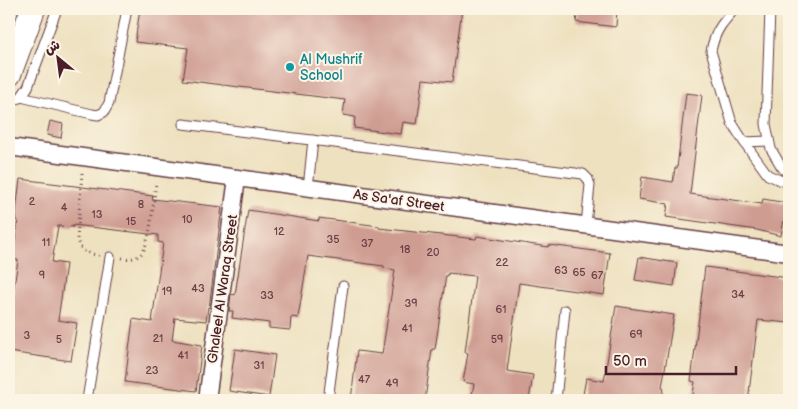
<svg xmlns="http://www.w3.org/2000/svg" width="798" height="409" viewBox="0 0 798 409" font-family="'Balsamiq Sans','Playpen Sans Arabic',sans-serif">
	<rect width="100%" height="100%" fill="#fcf5e5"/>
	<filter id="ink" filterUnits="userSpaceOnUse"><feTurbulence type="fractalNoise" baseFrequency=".02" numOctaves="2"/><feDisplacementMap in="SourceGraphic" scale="10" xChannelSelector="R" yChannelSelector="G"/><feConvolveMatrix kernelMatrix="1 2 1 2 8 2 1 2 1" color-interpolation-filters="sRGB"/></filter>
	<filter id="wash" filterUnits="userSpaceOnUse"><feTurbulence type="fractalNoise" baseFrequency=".0096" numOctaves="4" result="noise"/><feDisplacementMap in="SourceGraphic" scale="20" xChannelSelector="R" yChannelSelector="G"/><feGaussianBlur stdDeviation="1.12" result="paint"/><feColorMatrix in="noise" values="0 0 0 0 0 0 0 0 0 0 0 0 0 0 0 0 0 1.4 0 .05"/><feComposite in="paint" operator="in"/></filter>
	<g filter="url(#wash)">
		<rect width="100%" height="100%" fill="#eee1c0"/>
		<g id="blocks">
			<path fill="#cf9c92" d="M140,9H462L452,82L423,79L417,124L403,122L401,134L354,128L355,117L343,115L345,100L183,80L188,48L135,42Z
				M578,9H617L616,27L576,22Z
				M686,93L702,95L690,194L762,204L763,199L787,203L781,236L757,230L666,217L668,204L639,199L642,177L673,182L675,168H677Z
				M50,121L63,124L61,138L47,135Z
				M20,179L153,196L152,199L222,207L209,308L208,307L206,321L175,318L172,340L202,345L196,391L125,382L133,319L152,322L163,243L158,242V235L73,225V227L58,226L52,262L66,264L58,320L77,323L71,361L9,352V313H10L18,260L12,259L18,220H15Z
				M248,210L319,221V218L379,226V228L476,239L477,236L548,247L549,245L610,253L604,295L519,283L507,371L533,375L529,400H471L474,384L463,382L468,353L465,352L475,276L448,273V275H446L435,349H432L425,400H351L357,351L382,354L395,270L384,268V266L308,256L298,318L291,317L290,330L269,328V323L232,318L233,311H229L231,294L235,295Z
				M639,257L677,263L674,286L635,280Z
				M705,267L789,278V323L758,320L748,400H692L695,382L691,381Z
				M616,306L674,315L662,387L664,388L662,400H582L586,378L604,381Z
				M235,349L275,355L269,397L229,391Z"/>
		</g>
	</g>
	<g filter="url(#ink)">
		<use href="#blocks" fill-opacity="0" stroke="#633c41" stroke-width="1"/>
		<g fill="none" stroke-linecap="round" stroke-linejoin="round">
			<g stroke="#633c41" stroke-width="11">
				<path id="lane" d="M735,9C722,23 715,31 711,51L732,123L744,142L768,175L789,184
					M770,9L766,124L771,149L781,166L789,175
					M21,97L92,114L98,115L104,112L109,103L127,9
					M9,103L21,97L28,87L57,9
					M183,124L583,174L588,179L590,185L586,225
					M744,142L769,141
					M308,188L313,140
					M87,400L110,257
					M328,400L343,286
					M556,400L565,310"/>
			</g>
			<g stroke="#633c41" stroke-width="19">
				<path id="street" d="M9,147L789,253
					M207,400L237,178"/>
			</g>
			<g stroke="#633c41" stroke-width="26">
				<path id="secondary" d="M9,74L33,9"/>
			</g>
			<path stroke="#633c41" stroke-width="3" stroke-dasharray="1 4" stroke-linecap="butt" d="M82,173L77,239C80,251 87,254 99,255
				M122,258C129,259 136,259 141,254C150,246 154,197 156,183"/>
			<use href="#lane" stroke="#fff" stroke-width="9"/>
			<use href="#street" stroke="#fff" stroke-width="16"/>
			<use href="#secondary" stroke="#fff" stroke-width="24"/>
		</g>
	</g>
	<circle fill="#0f9aa8" stroke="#fcf5e5" stroke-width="2" cx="290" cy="67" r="5"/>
	<g text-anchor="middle" stroke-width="4" stroke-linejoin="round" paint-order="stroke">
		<g font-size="11" fill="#6b3e45">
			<text x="32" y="205">2</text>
			<text x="141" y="208">8</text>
			<text x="64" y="211">4</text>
			<text x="97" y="218">13</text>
			<text x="187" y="223">10</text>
			<text x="131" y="225">15</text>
			<text x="279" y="235">12</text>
			<text x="333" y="243">35</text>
			<text x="46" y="246">11</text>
			<text x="367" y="247">37</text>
			<text x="405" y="253">18</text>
			<text x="433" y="256">20</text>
			<text x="502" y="266">22</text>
			<text x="561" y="274">63</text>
			<text x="579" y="276">65</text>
			<text x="42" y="279">9</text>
			<text x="597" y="279">67</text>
			<text x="198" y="292">43</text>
			<text x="167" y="295">19</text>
			<text x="738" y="298">34</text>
			<text x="267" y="299">33</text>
			<text x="411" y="307">39</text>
			<text x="501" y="313">61</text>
			<text x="407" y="332">41</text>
			<text x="636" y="338">69</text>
			<text x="27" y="339">3</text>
			<text x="158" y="342">21</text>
			<text x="59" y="343">5</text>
			<text x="497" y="343">59</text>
			<text x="183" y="359">41</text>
			<text x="259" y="369">31</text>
			<text x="152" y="374">23</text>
			<text x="364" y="383">47</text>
			<text x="392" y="387">49</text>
		</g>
		<g font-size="14" fill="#0d838f" stroke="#fcf5e5" text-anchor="start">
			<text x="300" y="64">Al Mushrif<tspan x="300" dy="16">School</tspan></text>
		</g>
		<g font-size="14" fill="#4a1f2b" stroke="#fcf5e5">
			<text transform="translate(399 200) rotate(8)" y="5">As Sa'af Street</text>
			<text transform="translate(222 289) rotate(-82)" y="5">Ghaleel Al Waraq Street</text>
		</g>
	</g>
	<rect width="798" height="409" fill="none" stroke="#fcf5e5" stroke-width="30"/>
	<g transform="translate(58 58) rotate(331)" stroke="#fcf5e5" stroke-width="4" paint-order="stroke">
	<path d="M0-4L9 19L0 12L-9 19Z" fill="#4a1f2b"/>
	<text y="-8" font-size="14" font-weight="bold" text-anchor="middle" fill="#4a1f2b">ش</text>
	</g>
	<path d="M606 366v8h130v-8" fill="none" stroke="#4a1f2b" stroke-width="2.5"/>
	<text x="613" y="366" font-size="15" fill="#4a1f2b" stroke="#fcf5e5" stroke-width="4" paint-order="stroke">50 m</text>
</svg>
